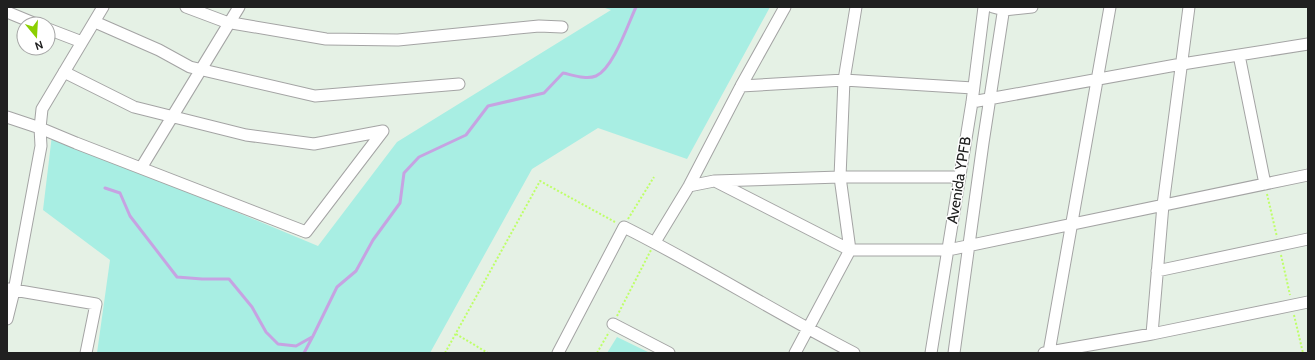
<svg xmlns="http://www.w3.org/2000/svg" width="1315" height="360" viewBox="0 0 1315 360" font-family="Cabin,sans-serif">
	<rect width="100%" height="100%" fill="#e5f1e5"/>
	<path fill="#a8eee3" d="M602,7H770L687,159L598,128L532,169L430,353H97L110,260L43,210L52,135L318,246L397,142L611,10Z
		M617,337L650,353H607Z"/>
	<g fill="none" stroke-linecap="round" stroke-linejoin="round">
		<path stroke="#c6a3e2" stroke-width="3" d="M105,188L120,193L130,216L177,277L202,279H229L252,307L266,332L278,344L296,346L312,337
			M304,353L313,336L337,287L356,271L373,240L400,203L404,173L419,157L466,135L488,106L544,93L563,73C573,75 586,80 596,76C613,69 628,24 636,7"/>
		<g stroke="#a4a4a4" stroke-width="13">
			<path id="minor" d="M186,7L226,22L326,39L398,40L539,26L562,27
				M993,7L1004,10L1032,7
				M7,12L36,24
				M95,22L159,50L190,67L315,96L459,84
				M48,29L82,42
				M1239,55L1265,184
				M64,72L134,107L246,135L314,144L383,131
				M741,86L844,80L973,88
				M972,102L1176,65L1308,44
				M7,117L40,128L76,143L306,232L383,131
				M141,168L239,7
				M717,182L850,250
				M689,186L714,181L840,177H960
				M655,242L689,186L741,86L785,7
				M850,250L840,177L844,80L856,7
				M1157,271L1308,239
				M8,289L96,304L86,353
				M7,319L14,291L41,146L40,128L42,109L103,7
				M613,324L669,353
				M1152,334L1163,205L1189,7
				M1049,352L1110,7
				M558,353L624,227C702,266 776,313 854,353
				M795,353L850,250H948L1308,175
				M931,353L972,102L984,7
				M954,353L983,143L1004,7
				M1044,353L1152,334L1308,302"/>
		</g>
		<path stroke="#beff68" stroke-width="2" stroke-dasharray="2 2" stroke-linecap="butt" d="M1267,194L1277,237
			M628,219L654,177
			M1281,255L1290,295
			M1294,315L1303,353
			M617,316L651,250
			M456,334L488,353
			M445,353L540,181L615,222
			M597,353L609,332"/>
		<use href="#minor" stroke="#fff" stroke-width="11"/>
	</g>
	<g text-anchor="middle" stroke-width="3" stroke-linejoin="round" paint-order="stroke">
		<g font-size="15" fill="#202020" stroke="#fff">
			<text transform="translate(959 180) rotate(-81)" y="5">Avenida YPFB</text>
		</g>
	</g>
	<rect width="1315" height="360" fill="none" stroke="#202020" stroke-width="16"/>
	<g transform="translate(36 36) rotate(162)"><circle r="19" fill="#ffffff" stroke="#a6a6a6"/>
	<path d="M0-3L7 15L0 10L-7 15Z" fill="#8bcf00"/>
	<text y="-6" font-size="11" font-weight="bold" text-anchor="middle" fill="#202020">N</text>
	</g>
</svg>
